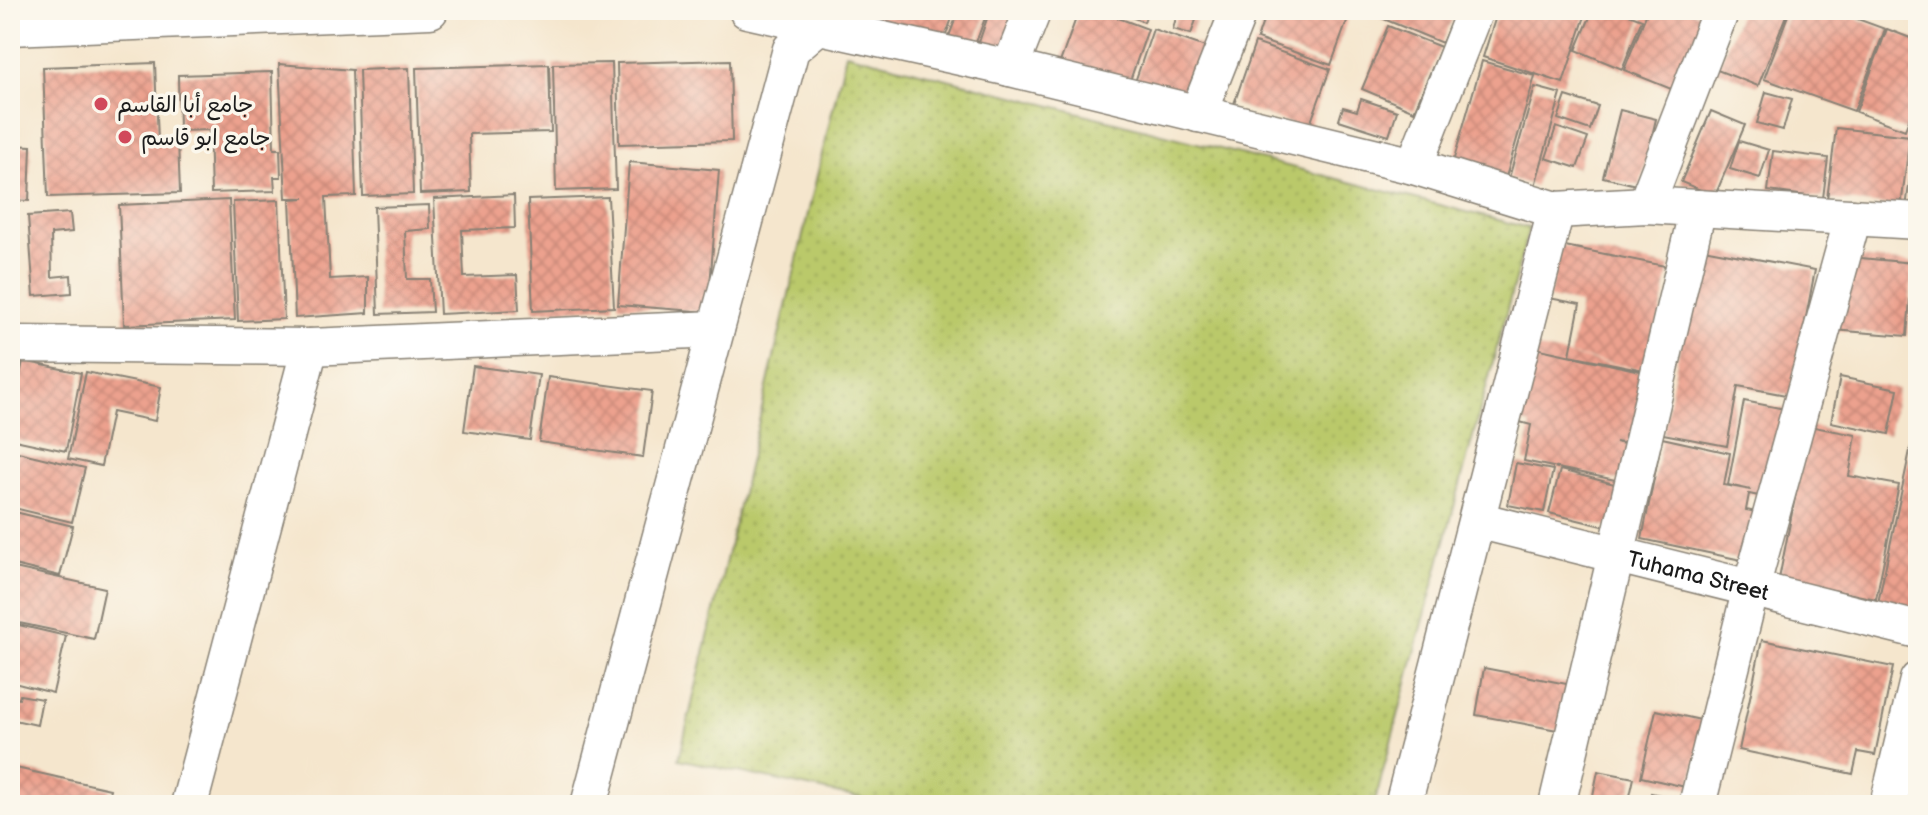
<svg xmlns="http://www.w3.org/2000/svg" width="1928" height="815" viewBox="0 0 1928 815" font-family="'Balsamiq Sans','Playpen Sans Arabic',sans-serif">
	<defs>
		<pattern id="green-dots" width="8" height="8" patternUnits="userSpaceOnUse" patternTransform="scale(2)"><rect width="8" height="8" fill="#bac96b"/><path d="M2 2h.1M6 6h.1" fill="none" stroke="#9fac5c" stroke-width="1.8" stroke-linecap="round"/></pattern>
		<pattern id="building-cross-hatch" width="8" height="8" patternUnits="userSpaceOnUse" patternTransform="scale(2)"><rect width="8" height="8" fill="#eca18e"/><path d="M0 0l8 8M0 8l8-8" fill="none" stroke="#ca8a7a"/></pattern>
	</defs>
	<rect width="100%" height="100%" fill="#fbf7ec"/>
	<filter id="ink" filterUnits="userSpaceOnUse"><feTurbulence type="fractalNoise" baseFrequency=".0125" numOctaves="2"/><feDisplacementMap in="SourceGraphic" scale="16" xChannelSelector="R" yChannelSelector="G"/><feConvolveMatrix kernelMatrix="1 2 1 2 8 2 1 2 1" color-interpolation-filters="sRGB"/></filter>
	<filter id="wash" filterUnits="userSpaceOnUse"><feTurbulence type="fractalNoise" baseFrequency=".006" numOctaves="4" result="noise"/><feDisplacementMap in="SourceGraphic" scale="32" xChannelSelector="R" yChannelSelector="G"/><feGaussianBlur stdDeviation="1.8" result="paint"/><feColorMatrix in="noise" values="0 0 0 0 0 0 0 0 0 0 0 0 0 0 0 0 0 1.4 0 .05"/><feComposite in="paint" operator="in"/></filter>
	<g filter="url(#wash)">
		<rect width="100%" height="100%" fill="#f5e6cd"/>
		<path fill="url(#green-dots)" stroke="#6b7244" stroke-width="2" d="M846,53L1529,228L1374,805H891L679,759Z"/>
		<g id="blocks">
			<path fill="url(#building-cross-hatch)" d="M875,10H955L943,43L873,18Z
				M959,10H988L972,53L946,44Z
				M990,10H1030L1012,61L977,48Z
				M1079,10H1097L1148,29L1126,92L1058,68Z
				M1113,10H1148L1144,22Z
				M1178,10H1183L1182,16L1196,20L1191,34L1173,29Z
				M1267,10H1351L1331,65L1257,39Z
				M1362,10H1456L1442,43Z
				M1498,10H1587L1563,83L1483,57Z
				M1593,10H1618L1642,19L1622,69L1576,50Z
				M1648,10H1688L1707,17L1676,91L1624,70Z
				M1741,10H1788L1758,86L1717,70Z
				M1790,10H1833L1885,29L1854,111L1764,79Z
				M1388,26L1441,47L1414,111L1362,89Z
				M1153,29L1220,52L1201,107L1134,85Z
				M1887,29L1918,41V95L1905,130L1856,112Z
				M1255,43L1330,69L1308,130L1234,104Z
				M730,60L732,141L619,144L617,63Z
				M1482,61L1535,76L1506,177L1453,162Z
				M155,63L158,142L178,141L180,193L48,197L43,67Z
				M612,63L616,189L556,191L553,64Z
				M279,64L352,70L356,196L326,197L330,279L368,277V313L295,318L290,199L305,198H286Z
				M549,64L551,132L469,134L471,192L420,194L416,68Z
				M409,68L413,194L363,196L359,70Z
				M272,72L274,149H280L281,177H274L275,191L211,193L209,130L179,131L178,75Z
				M1535,87L1561,94L1535,186L1509,178Z
				M1766,92L1792,99L1783,130L1757,123Z
				M1566,96L1598,106L1590,130L1558,119Z
				M1361,99L1397,111L1389,136L1339,120L1343,107L1357,111Z
				M1620,110L1656,119L1640,186L1603,177Z
				M1711,111L1745,125L1715,196L1681,182Z
				M1556,127L1588,138L1577,168L1546,158Z
				M1836,128L1910,136L1901,207L1827,199Z
				M1739,141L1769,150L1760,178L1730,169Z
				M10,145L31,146L29,201L10,200Z
				M1773,151L1828,158L1823,198L1768,191Z
				M1913,154L1918,155V209L1906,208Z
				M629,162L719,170L708,312L618,305Z
				M514,195L515,228L462,230L464,277L517,275L519,310L440,314L434,199Z
				M608,197L614,307L533,311L528,200Z
				M229,200L235,320L124,325L119,205Z
				M279,200L284,319L238,321L233,202Z
				M429,205L430,229L405,231L407,279H430L432,312L378,314L374,207Z
				M70,213L72,232L51,234L52,277L71,275L72,293L34,296L28,216Z
				M1560,245L1670,267L1649,371L1570,355L1580,304L1549,298Z
				M1698,248L1815,270L1791,396L1738,386L1727,446L1663,434Z
				M1840,256L1913,263L1907,336L1833,330Z
				M1531,347L1649,373L1634,445L1615,442L1633,446L1625,482L1524,461L1531,425L1516,421Z
				M23,361L81,373L66,451L10,439V425Z
				M473,366L539,375L530,440L464,431Z
				M86,372L161,387L155,421L112,412L101,466L68,459Z
				M548,377L652,391L643,457L539,442Z
				M1840,377L1898,389L1889,434L1831,422Z
				M1916,399H1918V612L1878,603L1916,422L1912,421Z
				M1744,401L1785,409L1768,498L1749,494L1746,510L1761,513L1751,562L1642,539L1662,438L1730,453L1724,485L1751,490L1728,485Z
				M1809,426L1856,435L1849,476L1899,485L1876,599L1779,579Z
				M18,452L85,468L72,522L10,507V484Z
				M1516,463L1553,470L1544,512L1508,505Z
				M1560,470L1626,487L1615,529L1549,513Z
				M11,511L73,526L60,576L10,564Z
				M10,567L105,588L94,639L10,621Z
				M10,623L66,636L53,693L10,682Z
				M1762,640L1893,667L1875,755L1858,752L1853,774L1739,750Z
				M1484,668L1572,685L1563,731L1476,715Z
				M20,695L42,699L37,725L10,719L12,698L19,699Z
				M1656,710L1705,721L1690,788L1641,777Z
				M16,768L110,789L107,805H24L10,802Z
				M1598,771L1634,778L1628,805H1591Z
				M1651,793L1688,801L1687,805H1648Z"/>
		</g>
	</g>
	<g filter="url(#ink)">
		<use href="#blocks" fill-opacity="0" stroke="#888174" stroke-width="2"/>
		<g fill="none" stroke-linecap="round" stroke-linejoin="round">
			<g stroke="#888174" stroke-width="39">
				<g id="minor">
					<path d="M747,10L1010,68L1414,166L1556,210L1646,205L1918,221"/>
					<path d="M10,27L430,10"/>
					<path d="M1010,68L1033,10"/>
					<path d="M1198,114L1239,10"/>
					<path d="M1414,166L1475,10"/>
					<path d="M1646,205L1721,10"/>
					<path d="M10,344L310,347L716,329"/>
					<path id="s1" d="M1477,520L1918,630"/>
					<path d="M189,805L310,347"/>
					<path d="M589,805L791,49L819,25L824,11"/>
					<path d="M1403,805L1556,210"/>
					<path d="M1557,805L1698,208"/>
					<path d="M1697,805L1751,588L1853,217"/>
					<path d="M1888,805L1918,680"/>
				</g>
			</g>
			<use href="#minor" stroke="#fff" stroke-width="36"/>
		</g>
	</g>
	<g fill="#d1495b" stroke="#fbf7ec" stroke-width="3">
		<circle cx="101" cy="104" r="8"/>
		<circle cx="125" cy="137" r="8"/>
	</g>
	<g text-anchor="middle" stroke-width="7" stroke-linejoin="round" paint-order="stroke">
		<g font-size="22" fill="#1c1c1c" stroke="#fbf7ec" text-anchor="start">
			<text x="117" y="112">جامع أبا القاسم</text>
			<text x="141" y="145">جامع ابو قاسم</text>
		</g>
		<g font-size="22" fill="#1c1c1c" stroke="#fbf7ec">
			<text dy="8" stroke="none"><textPath href="#s1" startOffset="228">Tuhama Street</textPath></text>
		</g>
	</g>
	<rect width="1928" height="815" fill="none" stroke="#fbf7ec" stroke-width="40"/>
</svg>
